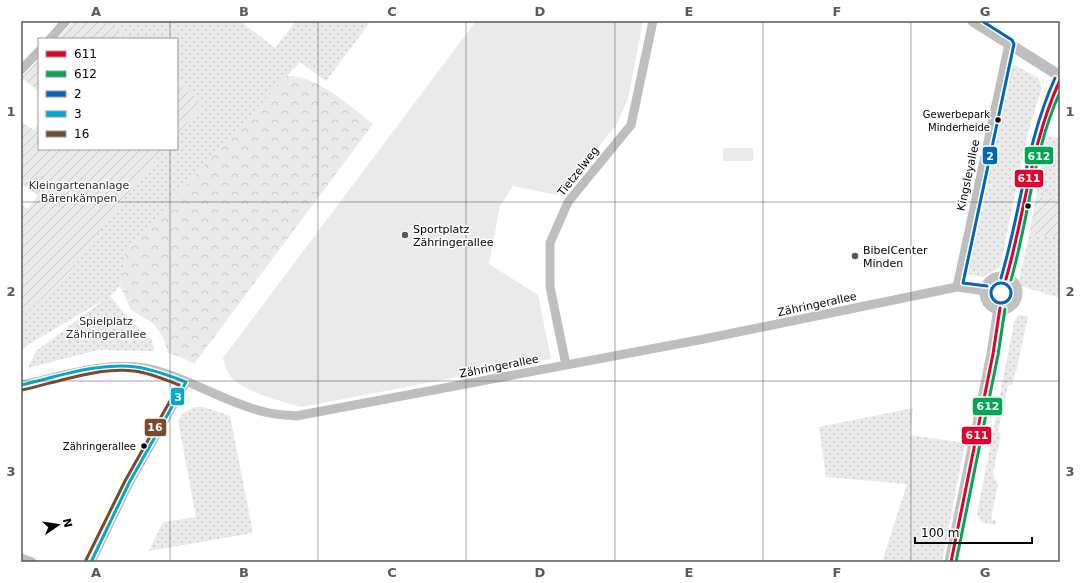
<svg xmlns="http://www.w3.org/2000/svg" width="1081" height="583" viewBox="0 0 1081 583" font-family="'DejaVu Sans',sans-serif">
	<defs>
		<pattern id="grass-dots" width="8" height="8" patternUnits="userSpaceOnUse"><rect width="8" height="8" fill="#eaeaea"/><path d="M2 2h.1M6 6h.1" fill="none" stroke="#c7c7c7" stroke-width="1.8" stroke-linecap="round"/></pattern>
		<pattern id="forest-crowns" width="20" height="18" patternUnits="userSpaceOnUse"><rect width="20" height="18" fill="#eaeaea"/><path d="M2 6a3 3 0 1 1 6 0M12 15a3 3 0 1 1 6 0" fill="none" stroke="#c7c7c7"/></pattern>
		<pattern id="garden-furrows" width="10" height="10" patternUnits="userSpaceOnUse"><rect width="10" height="10" fill="#eaeaea"/><path d="M-1 1l2-2M0 10L10 0M9 11l2-2" fill="none" stroke="#c7c7c7"/></pattern>
	</defs>
	<rect width="100%" height="100%" fill="#fff"/>
	<path fill="url(#grass-dots)" d="M108,21H240L275,48L296,21H371L326,81L300,62L127,249L120,286L110,296L129,319L152,340L154,351L98,350L28,368L36,351L105,299L26,346L21,353V318L68,274L127,194L165,149H177V135L203,104L177,81V39H128Z
		M1008,61L1038,78L1042,87L1027,136L1000,267L983,277L968,274Z
		M1047,136L1060,138V198L1036,197Z
		M1029,235L1060,237V298L1018,285Z
		M1018,315L1028,316L1016,372H1015L1012,385H1008L998,432L1001,433L993,474L998,484L991,519L997,521L995,525L981,522L977,514L1014,323Z
		M195,407H204L230,416L253,533L149,551L163,522L196,517L178,421L183,413Z
		M913,408L910,435L965,443L942,562H882L907,484L826,477L819,427Z"/>
	<path fill="url(#forest-crowns)" d="M287,76C317,75 351,107 373,124L194,364L181,357L168,353L164,339L154,324L131,310L120,286L127,249Z"/>
	<path fill="url(#garden-furrows)" d="M74,21H108L128,39H57Z
		M39,59V91L21,78Z
		M177,81L203,104L177,135Z
		M21,122L34,130L39,123V149H165L127,194L68,274L21,318V205L28,209L38,195L21,184Z
		M1036,197L1060,198V237L1029,235Z"/>
	<path fill="#eaeaea" d="M476,21H643L628,99L616,126L557,195L513,186L500,206L489,264L538,295L551,359L302,407C284,402 238,391 228,373C226,369 225,363 223,358Z
		M723,148H753V161H723Z"/>
	<g fill="none" stroke-linecap="round" stroke-linejoin="round">
		<path stroke="#bebebe" stroke-width="9" d="M50,39L66,21
			M21,70L39,51
			M957,287L1009,44
			M566,365L550,287V243L568,202L631,125L653,21
			M21,385C59,377 106,361 145,368C186,376 225,403 265,412C275,415 286,415 296,416L704,339L957,287L986,291
			M21,558L32,562
			M91,562L129,483L186,382"/>
		<path stroke="#bebebe" stroke-width="11" d="M973,21L1060,76"/>
		<path stroke="#c1c1c1" stroke-width="13" d="M986 293a15 15 0 1 1 30 0a15 15 0 1 1-30 0Z
			M1006,279C1028,213 1027,142 1060,80
			M951,562L993,354L1000,308"/>
		<g stroke="#fff" stroke-width="6">
			<path id="bus-1" d="M1006,279C1025,213 1031,143 1060,80
				M951,562L993,354L1000,308"/>
		</g>
		<g stroke="#fff" stroke-width="6">
			<path id="bus-2" d="M1011,280C1029,218 1033,151 1060,92
				M956,562L998,355L1005,309"/>
		</g>
		<g stroke="#fff" stroke-width="6">
			<path id="bus-3" d="M982,21L1012,40L1014,44L963,283L987,286
				M1001,278C1021,211 1026,142 1055,78
				M991 293a10 10 0 1 1 20 0a10 10 0 1 1-20 0Z"/>
		</g>
		<g stroke="#fff" stroke-width="6">
			<path id="bus-4" d="M21,385C57,377 98,362 136,367C153,369 170,376 186,382L129,483L91,562"/>
		</g>
		<g stroke="#fff" stroke-width="6">
			<path id="bus-5" d="M22,390C58,382 98,367 134,371C150,373 164,379 179,385L125,481L86,560"/>
		</g>
		<use href="#bus-1" stroke="#e4002b" stroke-width="3"/>
		<use href="#bus-2" stroke="#00a651" stroke-width="3"/>
		<use href="#bus-3" stroke="#0065bd" stroke-width="3"/>
		<use href="#bus-4" stroke="#00a9ce" stroke-width="3"/>
		<use href="#bus-5" stroke="#7a4b2a" stroke-width="3"/>
	</g>
	<path fill="none" stroke="#595959" stroke-width="1" stroke-opacity="0.55" d="M170,21V39M318,21V562M466,21V562M615,21V562M763,21V562M911,21V562M170,149V562M21,202H1060M21,381H1060"/>
	<g fill="#000" stroke="#fff" stroke-width="1.5">
		<circle cx="998" cy="120" r="3.5"/>
		<circle cx="1028" cy="206" r="3.5"/>
		<circle cx="144" cy="446" r="3.5"/>
	</g>
	<g fill="#595959" stroke="#fff" stroke-width="1.5">
		<circle cx="405" cy="235" r="4"/>
		<circle cx="855" cy="256" r="4"/>
	</g>
	<g text-anchor="middle" stroke-width="3" stroke-linejoin="round" paint-order="stroke">
		<g font-size="10" fill="#000" stroke="#fff" text-anchor="end">
			<text x="990" y="118">Gewerbepark<tspan x="990" dy="13">Minderheide</tspan></text>
			<text x="136" y="450">Zähringerallee</text>
		</g>
		<g font-size="11" fill="#000" stroke="#fff">
			<text transform="translate(578 171) rotate(-52)" y="4">Tietzelweg</text>
			<text transform="translate(968 175) rotate(-78)" y="4">Kingsleyallee</text>
			<text transform="translate(817 304) rotate(-12)" y="4">Zähringerallee</text>
			<text transform="translate(499 366) rotate(-11)" y="4">Zähringerallee</text>
		</g>
		<g font-size="11" fill="#2f2f2f" stroke="#fff">
			<text x="79" y="189">Kleingartenanlage<tspan x="79" dy="13">Bärenkämpen</tspan></text>
			<text x="106" y="325">Spielplatz<tspan x="106" dy="13">Zähringerallee</tspan></text>
		</g>
		<g font-size="11" fill="#000" stroke="#fff" text-anchor="start">
			<text x="413" y="233">Sportplatz<tspan x="413" dy="13">Zähringerallee</tspan></text>
			<text x="863" y="254">BibelCenter<tspan x="863" dy="13">Minden</tspan></text>
		</g>
	</g>
	<g stroke="#fff" stroke-width="1.5">
		<rect x="1024" y="146" width="30" height="19" rx="4" fill="#00a651"/>
		<rect x="982" y="146" width="16" height="19" rx="4" fill="#0065bd"/>
		<rect x="1014" y="169" width="30" height="19" rx="4" fill="#e4002b"/>
		<rect x="170" y="387" width="15" height="19" rx="4" fill="#00a9ce"/>
		<rect x="972" y="397" width="31" height="19" rx="4" fill="#00a651"/>
		<rect x="144" y="418" width="23" height="19" rx="4" fill="#7a4b2a"/>
		<rect x="961" y="426" width="31" height="19" rx="4" fill="#e4002b"/>
	</g>
	<g font-size="11" text-anchor="middle" font-weight="bold" fill="#fff">
		<text x="1039" y="160">612</text>
		<text x="990" y="160">2</text>
		<text x="1029" y="182">611</text>
		<text x="178" y="401">3</text>
		<text x="988" y="410">612</text>
		<text x="155" y="431">16</text>
		<text x="977" y="439">611</text>
	</g>
	<rect width="1081" height="583" fill="none" stroke="#ffffff" stroke-width="44"/>
	<rect x="38" y="38" width="140" height="112" fill="#ffffff" stroke="#999999"/>
	<rect x="46" y="51" width="20" height="6" fill="#e4002b" stroke="#999999"/>
	<text x="74" y="58" font-size="12" fill="#000000">611</text>
	<rect x="46" y="71" width="20" height="6" fill="#00a651" stroke="#999999"/>
	<text x="74" y="78" font-size="12" fill="#000000">612</text>
	<rect x="46" y="91" width="20" height="6" fill="#0065bd" stroke="#999999"/>
	<text x="74" y="98" font-size="12" fill="#000000">2</text>
	<rect x="46" y="111" width="20" height="6" fill="#00a9ce" stroke="#999999"/>
	<text x="74" y="118" font-size="12" fill="#000000">3</text>
	<rect x="46" y="131" width="20" height="6" fill="#7a4b2a" stroke="#999999"/>
	<text x="74" y="138" font-size="12" fill="#000000">16</text>
	<g transform="translate(58 525) rotate(77)" stroke="#ffffff" stroke-width="3" paint-order="stroke">
	<path d="M0-3L7 15L0 10L-7 15Z" fill="#000000"/>
	<text y="-6" font-size="11" font-weight="bold" text-anchor="middle" fill="#000000">N</text>
	</g>
	<path d="M915 537v6h117v-6" fill="none" stroke="#000000" stroke-width="2"/>
	<text x="921" y="537" font-size="12" fill="#000000" stroke="#ffffff" stroke-width="3" paint-order="stroke">100 m</text>
	<rect x="22" y="22" width="1037" height="539" fill="none" stroke="#595959" stroke-width="1.5"/>
	<g font-size="13" text-anchor="middle" font-weight="bold" fill="#595959">
		<text x="96" y="16">A</text>
		<text x="244" y="16">B</text>
		<text x="392" y="16">C</text>
		<text x="540" y="16">D</text>
		<text x="689" y="16">E</text>
		<text x="837" y="16">F</text>
		<text x="985" y="16">G</text>
		<text x="11" y="116">1</text>
		<text x="1070" y="116">1</text>
		<text x="11" y="296">2</text>
		<text x="1070" y="296">2</text>
		<text x="11" y="476">3</text>
		<text x="1070" y="476">3</text>
		<text x="96" y="577">A</text>
		<text x="244" y="577">B</text>
		<text x="392" y="577">C</text>
		<text x="540" y="577">D</text>
		<text x="689" y="577">E</text>
		<text x="837" y="577">F</text>
		<text x="985" y="577">G</text>
	</g>
</svg>
